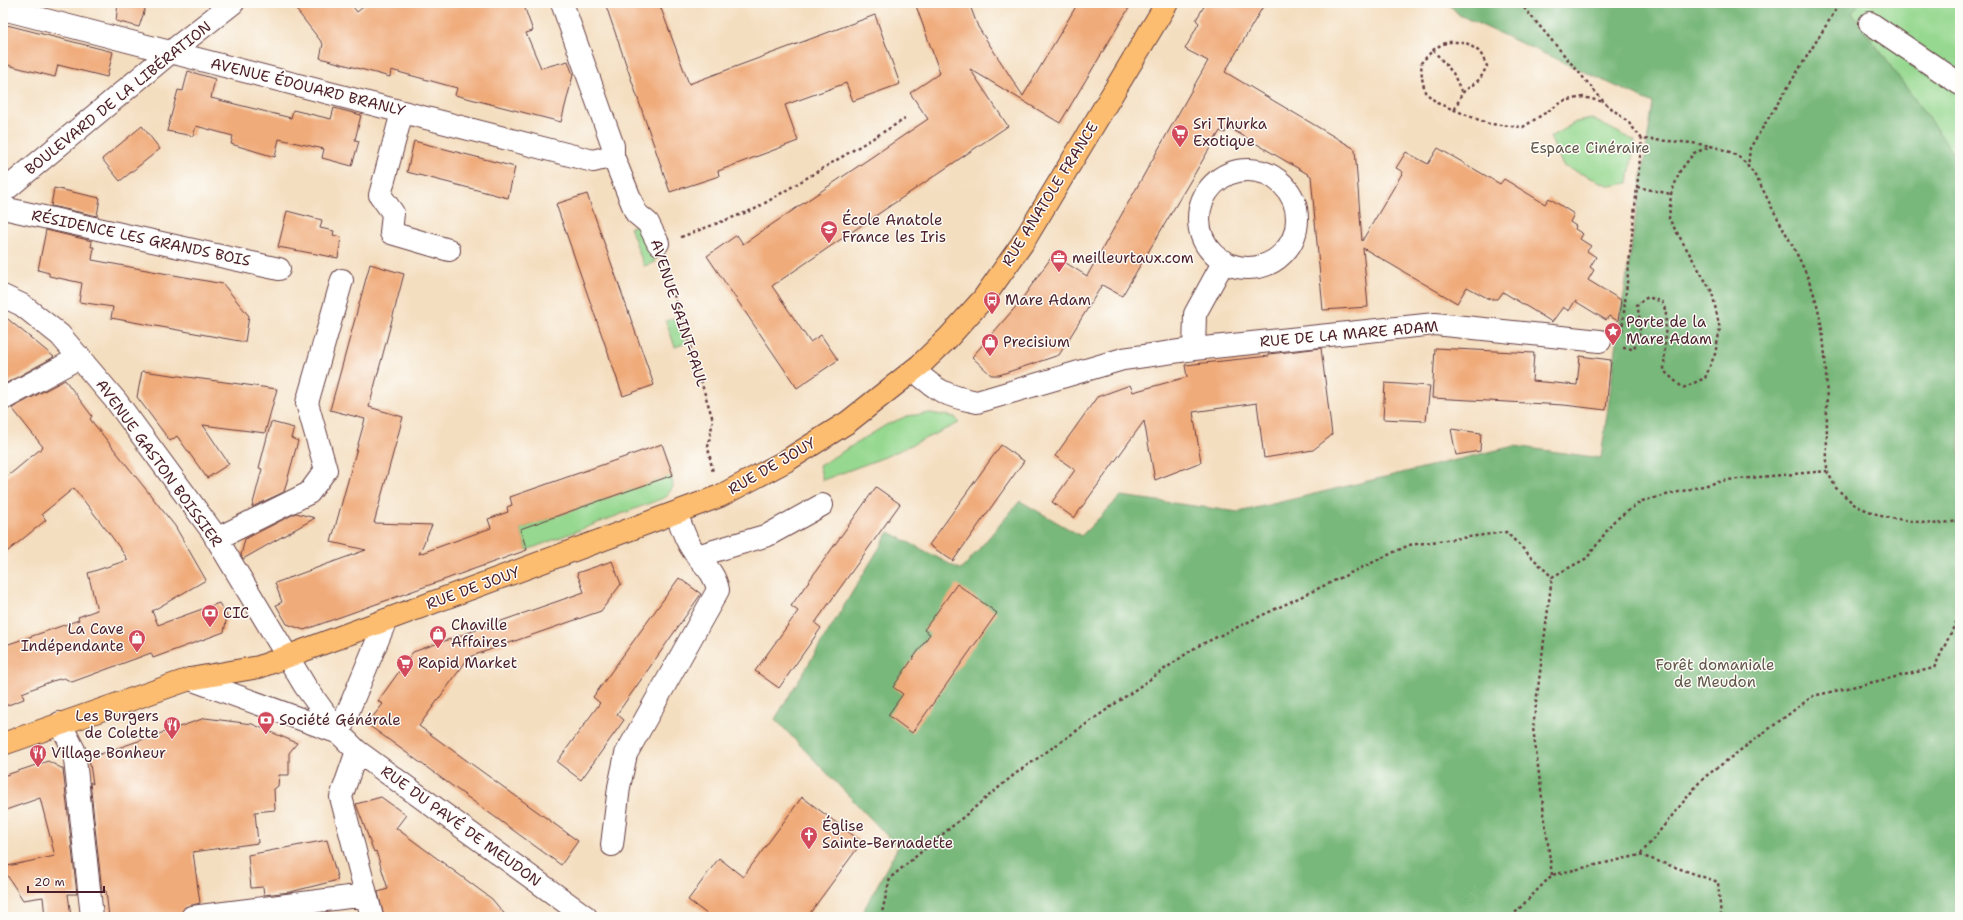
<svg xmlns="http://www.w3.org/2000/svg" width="1963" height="920" viewBox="0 0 1963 920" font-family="'Shantell Sans',sans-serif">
	<rect width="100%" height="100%" fill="#fdfcf7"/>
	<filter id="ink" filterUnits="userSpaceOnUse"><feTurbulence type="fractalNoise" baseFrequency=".025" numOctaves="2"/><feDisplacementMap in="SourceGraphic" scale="8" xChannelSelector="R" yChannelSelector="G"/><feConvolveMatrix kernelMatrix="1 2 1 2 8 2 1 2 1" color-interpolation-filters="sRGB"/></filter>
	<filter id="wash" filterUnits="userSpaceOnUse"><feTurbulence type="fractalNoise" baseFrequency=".012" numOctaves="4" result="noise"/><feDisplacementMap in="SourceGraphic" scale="16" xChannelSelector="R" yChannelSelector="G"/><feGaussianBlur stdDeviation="0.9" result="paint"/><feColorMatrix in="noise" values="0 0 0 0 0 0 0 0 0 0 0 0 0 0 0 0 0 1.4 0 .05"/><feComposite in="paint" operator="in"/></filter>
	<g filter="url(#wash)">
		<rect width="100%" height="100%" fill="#f4dec0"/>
		<path fill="#96d890" stroke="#707c5e" d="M1859,3H1960V162L1852,13Z
			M1592,119L1635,141L1628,183L1610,186L1563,166L1550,137L1576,122Z
			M641,224L655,262L644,266L630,227Z
			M677,317L686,343L675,347L666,321Z
			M930,413L955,417L959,423L885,457L823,480L819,466L886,425L907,416Z
			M672,475L673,487L666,497L527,550L520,529Z"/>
		<path fill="#78b87a" stroke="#616c52" d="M1448,3H1859L1852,13L1960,162V917H860L898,847L775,719L889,532L961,570L1020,501L1081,536L1121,496L1239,512L1514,446L1601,458L1619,327L1653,103L1459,15Z"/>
		<g id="blocks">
			<path fill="#f0ab7a" d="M118,3H147L139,27L116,21Z
				M291,3H350L357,12L368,3H523L533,31L526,33L541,68L568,61L573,75L561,122L455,95L457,88L391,70L390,77L320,58L323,44Z
				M605,3H659L689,84L875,15L900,84L853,101L846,83L785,105L798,141L718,171L719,176L670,192Z
				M915,3H969L978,27L1023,96L1078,3H1132L1060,123L970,69L1008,126L772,286L810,342L821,335L838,360L797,388L707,256L737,235L743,244L928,119L910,93L940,73Z
				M1206,3H1265L1225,72L1355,149L1362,241L1403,172L1396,168L1406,152L1428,164L1438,148L1500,184L1504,179L1545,204L1549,198L1574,214L1570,222L1576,226L1575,229L1583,234L1580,239L1591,246L1587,251L1596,257L1590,267L1594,270L1588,280L1621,300L1618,321L1609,316L1606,320L1575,301L1569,311L1563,307L1552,322L1503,292L1498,299H1489L1467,287L1457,303L1363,248L1368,307L1323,310L1311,176L1228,127L1225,133L1220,131L1122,296L1102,285L1059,355L999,375H991L972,357L1019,303L1053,255L1087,276L1208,61L1185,49L1199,23L1196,20Z
				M3,24L113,52L107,77L58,65L55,77L3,64Z
				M188,71L215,79L211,98L291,118L293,110L331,119L334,108L361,115L355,140L359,141L352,166L322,158L324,149L279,139L275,157L231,144L233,136L196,126L193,136L167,131L178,90L183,91Z
				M142,126L160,149L120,181L102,159Z
				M414,141L515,167L508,198L407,172Z
				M54,188L100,198L97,216L51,206Z
				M587,194L654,385L623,396L556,204Z
				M287,211L322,220L320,228L334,231L333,235L341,237L338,258L278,247Z
				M46,230L92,241L91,247H94L92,260L223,284L249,316L245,342L111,318L113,307L79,302L82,283L49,276V273L38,270Z
				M370,264L404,274L369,407L403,417L374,523L432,525L419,554L491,528L488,519L508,512L507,507L512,505L510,497L662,444L673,475L520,529L527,550L304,630L287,624L276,605L282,602L275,583L366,550L331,542L365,419L330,410Z
				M3,315L54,357L3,385Z
				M1321,348L1332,435L1313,450L1264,458L1257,403L1193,412L1201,462L1155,480L1144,421L1074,518L1052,502L1075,470L1055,456L1097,397L1130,385L1133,392L1187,377L1185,365L1269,356L1268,354L1278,353Z
				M1435,348L1534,353L1532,381L1577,385L1580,356L1611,360L1606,410L1564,405L1432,398Z
				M142,371L277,389L265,433L203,425L229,464L207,478L177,436L170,441L137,397Z
				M65,380L92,416L90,419L175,526L206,580L152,611L158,625L219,603L227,616L224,632L153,658L151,653L72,682L64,678L52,681L22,693L24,699L3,707V646L79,620L78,617L97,610L88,573L128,560L112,537L74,488L42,514L46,520L3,555V480L43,447L12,408Z
				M1385,383L1430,386L1426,421L1383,419Z
				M271,422L294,428L291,438L298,441L284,492L252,507L262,469L259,468Z
				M1451,429L1481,433L1480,451L1456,455Z
				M1001,445L1024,461L953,561L929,545Z
				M876,487L900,504L815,623L821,628L779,688L755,671L798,611L791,606Z
				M296,513L315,518L243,559L241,555L245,539Z
				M612,561L621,584L601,611L469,657L419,726L578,841L561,865L367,724L383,704L378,701L413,652L584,592L577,573Z
				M679,578L701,594L617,714L624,720L581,780L557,762L600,703L593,697Z
				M957,584L997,613L912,733L888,715L903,694L893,687L930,634L924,630Z
				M205,718L252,724L297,743L289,753V775H279L278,786L274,789L275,810L255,812L258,843L193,852L200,903L185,907L180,916L109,917L106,891H102L90,782L93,784L89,758Z
				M48,761L63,769L77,894H68L71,917H45L43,897L23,900L3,869V867L55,856L40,798L3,811V776Z
				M381,797L406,815L396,828L492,899L507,917H384L378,892L388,889L376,851L374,852L356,804Z
				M802,797L862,842L807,917H711L688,900L719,858L743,877Z
				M327,840L338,880L290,892L264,895L263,887L251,888L248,855Z"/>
		</g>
	</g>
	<g filter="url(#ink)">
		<use href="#blocks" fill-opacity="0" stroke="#643c41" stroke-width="1"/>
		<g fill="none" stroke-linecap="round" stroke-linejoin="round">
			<g stroke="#643c41" stroke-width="24">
				<path id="minor" d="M562,3L613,146V156L636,213L648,223L658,243
					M3,9L593,161L613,156
					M1870,23L1960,84
					M402,112L380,195L393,213L391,233L449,250
					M1199 219a49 49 0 1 1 98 0a49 49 0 1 1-98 0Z
					M3,192L172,51L233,3
					M3,208L279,269
					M3,296L22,305L60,335L117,402L212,531L305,686L339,733L357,751L586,917
					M1194,349L1195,314L1224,261
					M914,370C937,391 946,396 977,402L1123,359L1194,349L1435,324L1600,341
					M3,399L80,357
					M216,539L309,493L326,470L307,403L342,280
					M697,556L768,535L822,505
					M190,679L339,733
					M60,723L74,750L92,917
					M339,733L386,620
					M357,751L341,797L372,917
					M612,845L619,787L626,754L718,590C714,568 697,561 688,542C683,533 680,522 676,513
					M192,917L365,895"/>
			</g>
			<g stroke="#643c41" stroke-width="24">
				<path id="major" d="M3,744L190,679L259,667L720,496L786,461L848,422L920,365L948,338L983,299L1022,244L1167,3"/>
			</g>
			<path stroke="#643c41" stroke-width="2.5" stroke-dasharray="3 3" stroke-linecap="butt" d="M1520,3L1604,102L1629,123L1642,139C1671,142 1705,141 1732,153C1751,162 1762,188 1771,206C1788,238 1808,270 1817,305C1830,355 1826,419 1827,471L1836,488L1856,506L1884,517L1932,524L1960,521
				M1433,50L1453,73L1462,93
				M1455,109L1462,93L1480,79L1487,66L1480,52L1465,42H1448L1439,46L1433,50L1421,63L1422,78L1425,92L1437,103L1489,124L1523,127L1564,101L1583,97L1604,102
				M1748,168L1750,148L1840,3
				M1637,187L1671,194
				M681,237L755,209L905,119
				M665,266L713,420L708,447L713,473
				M1622,331L1642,139
				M1623,348L1633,349C1643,334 1640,321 1637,304L1648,297L1662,302L1666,312L1664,371L1683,388L1705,378L1715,354L1720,329L1712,292L1669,219L1671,194L1680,171L1694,153L1712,146
				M1640,855L1718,882L1721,917
				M1552,875L1533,728L1552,577
				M881,917L890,878L1015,774L1196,647L1409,545L1506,532L1552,577L1587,558L1614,521L1642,501L1727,480L1827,471
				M1511,917L1552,875L1640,855L1702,779L1813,696L1934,668L1960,614"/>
			<use href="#minor" stroke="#fff" stroke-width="22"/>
			<use href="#major" stroke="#fcbd6f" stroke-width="22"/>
		</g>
	</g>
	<defs>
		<g id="supermarket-pin" transform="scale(0.9)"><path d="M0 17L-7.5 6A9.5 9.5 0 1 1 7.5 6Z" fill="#d1495b" stroke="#fdfcf7"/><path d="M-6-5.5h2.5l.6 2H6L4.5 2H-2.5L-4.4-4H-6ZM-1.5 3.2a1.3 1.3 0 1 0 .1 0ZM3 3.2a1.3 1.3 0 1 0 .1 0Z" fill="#fff"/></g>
		<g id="school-pin" transform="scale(0.9)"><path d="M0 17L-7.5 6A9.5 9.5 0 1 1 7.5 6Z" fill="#d1495b" stroke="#fdfcf7"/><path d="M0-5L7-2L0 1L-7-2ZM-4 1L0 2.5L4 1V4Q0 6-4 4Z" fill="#fff"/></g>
		<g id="office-pin" transform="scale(0.9)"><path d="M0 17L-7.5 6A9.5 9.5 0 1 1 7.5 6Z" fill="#d1495b" stroke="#fdfcf7"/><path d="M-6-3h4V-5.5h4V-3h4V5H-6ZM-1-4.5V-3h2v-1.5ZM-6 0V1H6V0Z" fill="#fff"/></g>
		<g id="bus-pin" transform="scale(0.9)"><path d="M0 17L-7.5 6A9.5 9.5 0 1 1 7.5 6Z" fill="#d1495b" stroke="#fdfcf7"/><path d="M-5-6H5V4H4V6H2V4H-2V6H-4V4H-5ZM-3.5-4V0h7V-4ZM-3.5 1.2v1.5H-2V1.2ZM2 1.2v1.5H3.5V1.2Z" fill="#fff"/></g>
		<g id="sight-pin" transform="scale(0.9)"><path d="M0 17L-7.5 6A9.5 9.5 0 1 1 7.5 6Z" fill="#d1495b" stroke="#fdfcf7"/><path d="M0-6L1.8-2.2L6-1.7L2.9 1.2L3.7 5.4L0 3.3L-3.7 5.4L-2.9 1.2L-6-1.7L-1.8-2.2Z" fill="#fff"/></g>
		<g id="shop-pin" transform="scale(0.9)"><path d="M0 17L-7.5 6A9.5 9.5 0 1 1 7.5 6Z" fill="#d1495b" stroke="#fdfcf7"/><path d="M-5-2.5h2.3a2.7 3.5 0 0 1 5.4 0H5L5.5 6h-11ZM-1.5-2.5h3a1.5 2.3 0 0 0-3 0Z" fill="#fff"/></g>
		<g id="bank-pin" transform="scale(0.9)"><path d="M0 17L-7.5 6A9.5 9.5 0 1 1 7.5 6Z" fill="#d1495b" stroke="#fdfcf7"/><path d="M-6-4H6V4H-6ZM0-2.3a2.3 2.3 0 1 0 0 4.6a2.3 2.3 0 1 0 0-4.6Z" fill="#fff"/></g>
		<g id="restaurant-pin" transform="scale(0.9)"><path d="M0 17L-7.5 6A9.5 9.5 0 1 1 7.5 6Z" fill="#d1495b" stroke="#fdfcf7"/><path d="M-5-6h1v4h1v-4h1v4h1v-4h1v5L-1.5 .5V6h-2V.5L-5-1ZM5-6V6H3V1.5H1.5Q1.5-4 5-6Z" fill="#fff"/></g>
		<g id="church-pin" transform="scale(0.9)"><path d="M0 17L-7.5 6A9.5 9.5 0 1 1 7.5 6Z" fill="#d1495b" stroke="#fdfcf7"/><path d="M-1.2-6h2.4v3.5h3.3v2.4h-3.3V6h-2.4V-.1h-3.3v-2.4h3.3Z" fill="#fff"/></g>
	</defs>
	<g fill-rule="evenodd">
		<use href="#supermarket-pin" x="1180" y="133"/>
		<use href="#school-pin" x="829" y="229"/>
		<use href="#office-pin" x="1059" y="258"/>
		<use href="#bus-pin" x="992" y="300"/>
		<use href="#sight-pin" x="1613" y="331"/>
		<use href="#shop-pin" x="990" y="342"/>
		<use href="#bank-pin" x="210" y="613"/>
		<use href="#shop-pin" x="438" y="634"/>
		<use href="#shop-pin" x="137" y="638"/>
		<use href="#supermarket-pin" x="405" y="663"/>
		<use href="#bank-pin" x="266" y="720"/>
		<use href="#restaurant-pin" x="172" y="725"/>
		<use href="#restaurant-pin" x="38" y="753"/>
		<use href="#church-pin" x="809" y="835"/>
	</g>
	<g text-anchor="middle" stroke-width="3" stroke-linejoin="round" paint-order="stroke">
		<g font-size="15" fill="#4a1f2b" stroke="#fdfcf7">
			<text transform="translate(308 87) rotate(14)" y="5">AVENUE ÉDOUARD BRANLY</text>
			<text transform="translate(118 98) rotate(-39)" y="5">BOULEVARD DE LA LIBÉRATION</text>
			<text transform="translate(1050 194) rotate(-58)" y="5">RUE ANATOLE FRANCE</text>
			<text transform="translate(141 238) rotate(12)" y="5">RÉSIDENCE LES GRANDS BOIS</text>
			<text transform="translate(679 313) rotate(72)" y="5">AVENUE SAINT-PAUL</text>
			<text transform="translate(1349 334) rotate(-5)" y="5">RUE DE LA MARE ADAM</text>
			<text transform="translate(159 463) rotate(54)" y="5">AVENUE GASTON BOISSIER</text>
			<text transform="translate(772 466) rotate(-30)" y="5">RUE DE JOUY</text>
			<text transform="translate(473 588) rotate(-20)" y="5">RUE DE JOUY</text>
			<text transform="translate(461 826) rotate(36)" y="5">RUE DU PAVÉ DE MEUDON</text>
		</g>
		<g font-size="15" fill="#4a1f2b" stroke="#fdfcf7" text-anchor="start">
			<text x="1193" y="129">Sri Thurka<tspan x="1193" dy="17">Exotique</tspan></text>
			<text x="842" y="225">École Anatole<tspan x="842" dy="17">France les Iris</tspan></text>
			<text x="1072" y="263">meilleurtaux.com</text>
			<text x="1005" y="305">Mare Adam</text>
			<text x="1626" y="327">Porte de la<tspan x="1626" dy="17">Mare Adam</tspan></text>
			<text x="1003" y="347">Precisium</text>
			<text x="223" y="618">CIC</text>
			<text x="451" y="630">Chaville<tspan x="451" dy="17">Affaires</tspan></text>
			<text x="124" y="634" text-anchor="end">La Cave<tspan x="124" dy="17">Indépendante</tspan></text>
			<text x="418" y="668">Rapid Market</text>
			<text x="159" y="721" text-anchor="end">Les Burgers<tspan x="159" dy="17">de Colette</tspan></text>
			<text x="279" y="725">Société Générale</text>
			<text x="51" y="758">Village Bonheur</text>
			<text x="822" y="831">Église<tspan x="822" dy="17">Sainte-Bernadette</tspan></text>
		</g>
		<g font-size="15" fill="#615649" stroke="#fdfcf7">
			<text x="1590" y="153">Espace Cinéraire</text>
			<text x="1715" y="670">Forêt domaniale<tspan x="1715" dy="17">de Meudon</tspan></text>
		</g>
	</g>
	<rect width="1963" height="920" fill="none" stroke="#fdfcf7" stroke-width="16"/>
	<path d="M28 886v6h76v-6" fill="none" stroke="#4a1f2b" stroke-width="2"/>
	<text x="34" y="886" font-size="12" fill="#4a1f2b" stroke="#fdfcf7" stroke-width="3" paint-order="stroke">20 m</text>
</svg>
